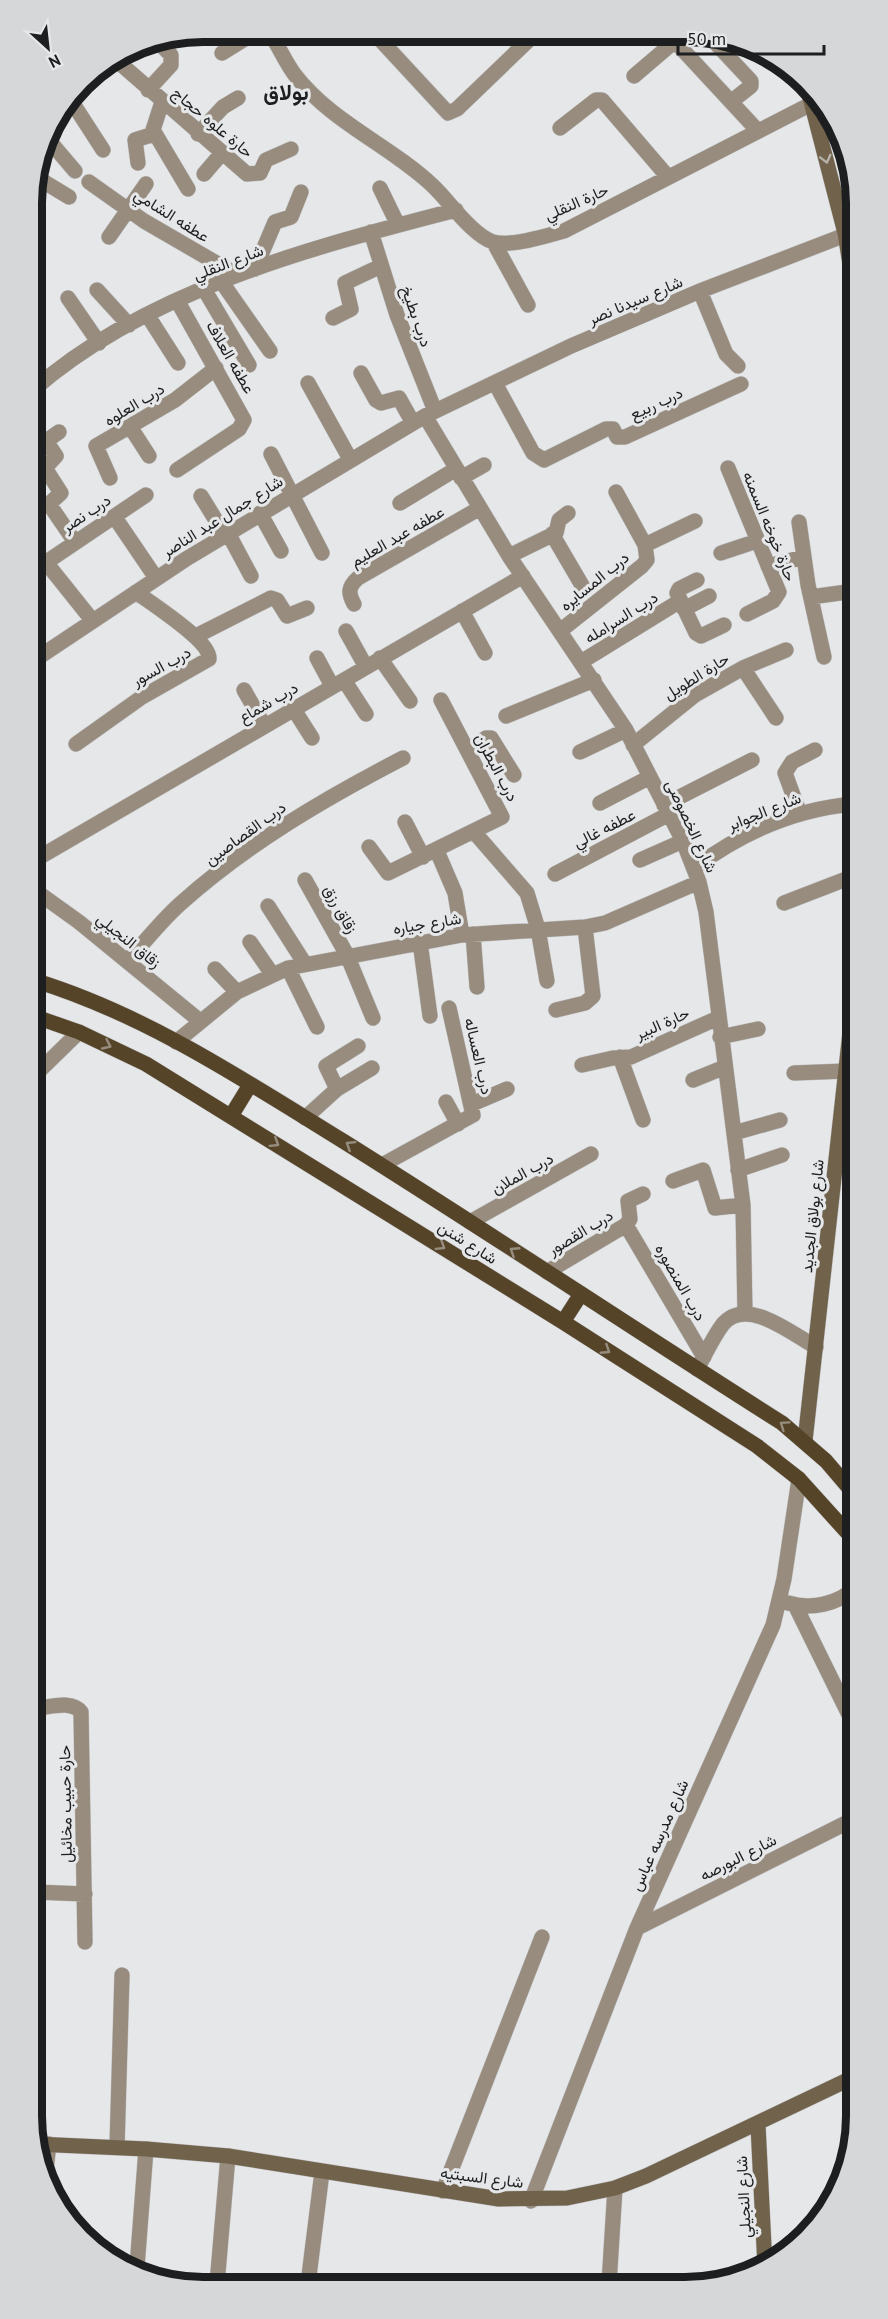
<svg xmlns="http://www.w3.org/2000/svg" width="888" height="2319" viewBox="0 0 888 2319" font-family="'PT Sans',Vazirmatn,sans-serif">
	<rect width="100%" height="100%" fill="#e6e7e9"/>
	<g fill="none" stroke-linecap="round" stroke-linejoin="round">
		<g stroke="#c2c3c5" stroke-width="16">
			<path id="street" d="M269,32C279,46 285,62 295,75C331,122 391,146 433,186C449,201 472,235 493,242C510,247 547,236 564,231L817,101
				M374,33L448,113L457,109L535,34
				M669,35L758,131
				M708,35L751,81V86L732,101
				M222,53L256,32
				M115,59L247,174L260,173L266,160L291,149
				M634,76L675,41
				M148,90L171,65V55L163,47
				M72,102L103,150
				M162,102L153,130L188,189
				M560,128L596,100H602L668,177
				M47,134L87,78
				M198,134L223,107L238,98
				M46,137L75,171
				M138,163L135,140L154,134
				M204,174L222,153
				M36,177L69,197
				M89,182L144,221L237,275
				M380,188L398,225
				M371,232L397,315L435,411
				M109,237L146,184
				M32,239L38,246L32,258
				M494,243L528,305
				M255,269L275,222L291,217L301,192
				M221,281L270,351
				M204,289L249,365
				M97,290L129,325
				M700,291L726,354L738,366
				M68,298L99,343
				M148,316L178,363
				M333,318L351,309L345,283L381,266
				M361,373L376,400L381,403L399,398L413,423
				M308,383L350,459
				M495,383L533,453L544,460L606,429H613L617,437H625L741,384
				M32,391C144,291 313,247 456,210
				M425,416L509,556L626,730L683,841L699,882L706,912L743,1205L745,1313
				M131,428L149,456
				M59,432L46,441L56,456L45,468L61,493L49,504L75,542
				M271,454L322,553
				M728,468L779,592L773,601L747,614
				M177,470L239,429L244,420L178,302
				M110,478L96,446L175,400L216,368
				M461,478L484,465
				M201,496L225,535
				M400,503L456,469
				M260,513L281,551
				M118,522L156,578
				M799,522L808,585L824,657
				M228,533L251,576
				M552,534L583,587
				M645,545L695,521
				M721,553L757,541
				M32,555L48,564
				M509,556L556,533L559,520L568,513
				M768,566L804,557
				M697,580L679,589L677,593L696,633L701,636L724,625
				M811,597L854,591
				M354,604C348,593 348,587 358,578L480,508
				M684,609L709,596
				M462,611L485,653
				M92,620L48,565V561L146,495
				M346,631L366,667
				M560,631L642,566L647,560L645,545L616,492
				M196,636L271,598L277,600L287,616L307,608
				M317,658L332,686
				M380,658L410,701
				M33,661L186,559L425,416L571,346L700,291L853,232
				M581,662L680,601
				M743,668L776,718
				M344,680L366,714
				M244,690L264,725
				M293,708L312,738
				M506,716L594,680
				M76,744L142,697L209,659C211,641 152,604 136,592
				M633,745L695,695L743,668L786,650
				M467,750L486,738H491L514,775
				M580,752L626,730
				M600,803L650,777
				M664,805L752,760
				M800,814L785,773L792,762L815,750
				M405,822L423,857
				M475,833L527,893L538,929L547,981
				M369,847L388,873L502,817L441,700
				M437,851L455,893L462,935
				M640,860L683,841
				M33,861L523,576
				M694,868C741,833 796,809 854,804
				M555,874L669,814
				M305,880L347,955L373,1018
				M33,889L79,922L200,1021
				M784,903L854,876
				M268,906L305,964
				M473,934L477,987
				M250,942L272,974
				M420,942L430,1016
				M127,961C145,942 161,921 180,904C247,844 324,799 403,758
				M288,968L317,1027
				M215,969L237,992
				M556,1010L585,1003L593,996L585,927
				M720,1037L758,1029
				M176,1042L237,992L288,968L462,935L585,927L605,923L699,882
				M620,1057L643,1120
				M582,1065L613,1058L631,1057L718,1018
				M794,1073L846,1071
				M33,1077L79,1032
				M693,1080L725,1067
				M337,1089L326,1066L358,1046
				M446,1102L458,1124
				M472,1104L507,1089
				M305,1118L337,1089L372,1068
				M734,1133L780,1120
				M382,1165L473,1115L449,1008
				M738,1170L782,1155
				M673,1181L703,1170L715,1208L743,1205
				M470,1222L591,1154
				M626,1225L704,1357
				M547,1272L626,1225L630,1219L628,1201L643,1194
				M697,1369C705,1355 713,1337 723,1324C747,1296 792,1334 816,1347
				M788,1603C811,1610 838,1604 855,1588
				M795,1605L856,1729
				M34,1664L38,1708L34,1756
				M38,1708C52,1707 72,1700 81,1712L85,1942
				M34,1892L85,1894
				M637,1928L856,1818
				M117,2147L122,1975
				M46,2170L49,2144
				M443,2191L542,1937
				M531,2201L637,1928L773,1625L784,1579L799,1479
				M137,2267L146,2149
				M217,2284L228,2156
				M308,2284L322,2172
				M609,2284L615,2188"/>
		</g>
		<g stroke="#c2c3c5" stroke-width="16">
			<path id="secondary" d="M806,82L845,233L853,283
				M843,150L853,191
				M805,1441L854,996
				M758,2125L765,2267
				M35,2144L146,2149L228,2156L499,2199L567,2198L615,2188L646,2176L856,2076"/>
		</g>
		<g stroke="#c2c3c5" stroke-width="16">
			<path id="primary" d="M33,980C145,1014 244,1080 343,1141C490,1233 635,1330 782,1423L826,1461L855,1495
				M33,1016L79,1032L146,1064L563,1322L757,1446L799,1479L855,1541
				M231,1116L250,1085
				M563,1322L581,1294"/>
		</g>
		<use href="#street" stroke="#978c7e" stroke-width="15"/>
		<use href="#secondary" stroke="#71624c" stroke-width="15"/>
		<use href="#primary" stroke="#564429" stroke-width="15"/>
	</g>
	<defs><path id="oneway-chevron" d="M-2-3.5L2.5 0L-2 3.5" fill="none" stroke-width="1.6" stroke-linecap="round" stroke-linejoin="round" transform="scale(1.5)"/></defs>
	<use stroke="#b7b2aa" href="#oneway-chevron" transform="translate(826 159) rotate(76)"/>
	<g stroke="#978d7f">
		<use href="#oneway-chevron" transform="translate(107 1045) rotate(25)"/>
		<use href="#oneway-chevron" transform="translate(275 1143) rotate(32)"/>
		<use href="#oneway-chevron" transform="translate(350 1145) rotate(-148)"/>
		<use href="#oneway-chevron" transform="translate(441 1246) rotate(32)"/>
		<use href="#oneway-chevron" transform="translate(514 1251) rotate(-147)"/>
		<use href="#oneway-chevron" transform="translate(606 1350) rotate(33)"/>
		<use href="#oneway-chevron" transform="translate(784 1425) rotate(-145)"/>
	</g>
	<g text-anchor="middle" stroke-width="6" stroke-linejoin="round" paint-order="stroke">
		<g font-size="16" fill="#1d1e1f" stroke="#e6e7e9">
			<text transform="translate(213 122) rotate(40)" y="6">حارة علوه حجاج</text>
			<text transform="translate(576 202) rotate(-24)" y="6">حارة النقلي</text>
			<text transform="translate(172 215) rotate(32)" y="6">عطفه الشامي</text>
			<text transform="translate(228 262) rotate(-21)" y="6">شارع النقلي</text>
			<text transform="translate(635 300) rotate(-23)" y="6">شارع سيدنا نصر</text>
			<text transform="translate(417 316) rotate(71)" y="6">درب بطيخ</text>
			<text transform="translate(231 357) rotate(60)" y="6">عطفه العلاف</text>
			<text transform="translate(656 403) rotate(-25)" y="6">درب ربيع</text>
			<text transform="translate(134 404) rotate(-31)" y="6">درب العلوه</text>
			<text transform="translate(86 513) rotate(-34)" y="6">درب نصر</text>
			<text transform="translate(222 516) rotate(-32)" y="6">شارع جمال عبد الناصر</text>
			<text transform="translate(770 526) rotate(68)" y="6">حارة خوخه السمنه</text>
			<text transform="translate(397 536) rotate(-30)" y="6">عطفه عبد العليم</text>
			<text transform="translate(594 581) rotate(-39)" y="6">درب المسايره</text>
			<text transform="translate(621 617) rotate(-32)" y="6">درب السرامله</text>
			<text transform="translate(161 666) rotate(-29)" y="6">درب السور</text>
			<text transform="translate(696 676) rotate(-32)" y="6">حارة الطويل</text>
			<text transform="translate(268 702) rotate(-30)" y="6">درب شماع</text>
			<text transform="translate(497 767) rotate(62)" y="6">درب البطران</text>
			<text transform="translate(764 811) rotate(-22)" y="6">شارع الجوابر</text>
			<text transform="translate(692 826) rotate(65)" y="6">شارع الخصوصى</text>
			<text transform="translate(604 828) rotate(-27)" y="6">عطفه غالي</text>
			<text transform="translate(245 833) rotate(-36)" y="6">درب القصاصين</text>
			<text transform="translate(341 909) rotate(61)" y="6">زقاق رزق</text>
			<text transform="translate(427 923) rotate(-9)" y="6">شارع جياره</text>
			<text transform="translate(129 940) rotate(39)" y="6">زقاق النجيلي</text>
			<text transform="translate(662 1023) rotate(-24)" y="6">حارة البير</text>
			<text transform="translate(479 1056) rotate(77)" y="6">درب العساله</text>
			<text transform="translate(522 1173) rotate(-29)" y="6">درب الملان</text>
			<text transform="translate(812 1216) rotate(-84)" y="6">شارع بولاق الجديد</text>
			<text transform="translate(580 1232) rotate(-31)" y="6">درب القصور</text>
			<text transform="translate(468 1242) rotate(32)" y="6">شارع شنن</text>
			<text transform="translate(681 1282) rotate(60)" y="6">درب المنصوره</text>
			<text transform="translate(65 1804) rotate(-91)" y="6">حارة حبيب مخائيل</text>
			<text transform="translate(659 1835) rotate(-66)" y="6">شارع مدرسه عباس</text>
			<text transform="translate(738 1857) rotate(-27)" y="6">شارع البورصه</text>
			<text transform="translate(482 2177) rotate(7)" y="6">شارع السبتيه</text>
			<text transform="translate(743 2197) rotate(-93)" y="6">شارع النجيلي</text>
		</g>
		<g font-size="22" font-weight="bold" fill="#1d1e1f" stroke="#e6e7e9">
			<text x="286" y="100">بولاق</text>
		</g>
	</g>
	<path d="M0 0H888V2319H0ZM203 42H685A161 161 0 0 1 846 203V2116A161 161 0 0 1 685 2277H203A161 161 0 0 1 42 2116V203A161 161 0 0 1 203 42Z" fill="#d6d7d9" fill-rule="evenodd"/>
	<path fill="none" stroke="#1d1e1f" stroke-width="8" d="M203 42H685A161 161 0 0 1 846 203V2116A161 161 0 0 1 685 2277H203A161 161 0 0 1 42 2116V203A161 161 0 0 1 203 42Z"/>
	<g transform="translate(48 48) rotate(153)" stroke="#e6e7e9" stroke-width="4.5" paint-order="stroke">
	<path d="M0-4.5L10 22L0 15L-10 22Z" fill="#1d1e1f"/>
	<text y="-9" font-size="16" font-weight="bold" text-anchor="middle" fill="#1d1e1f">N</text>
	</g>
	<path d="M678 45v9h146v-9" fill="none" stroke="#1d1e1f" stroke-width="3"/>
	<text x="687" y="45" font-size="18" fill="#1d1e1f" stroke="#e6e7e9" stroke-width="4.5" paint-order="stroke">50 m</text>
</svg>
